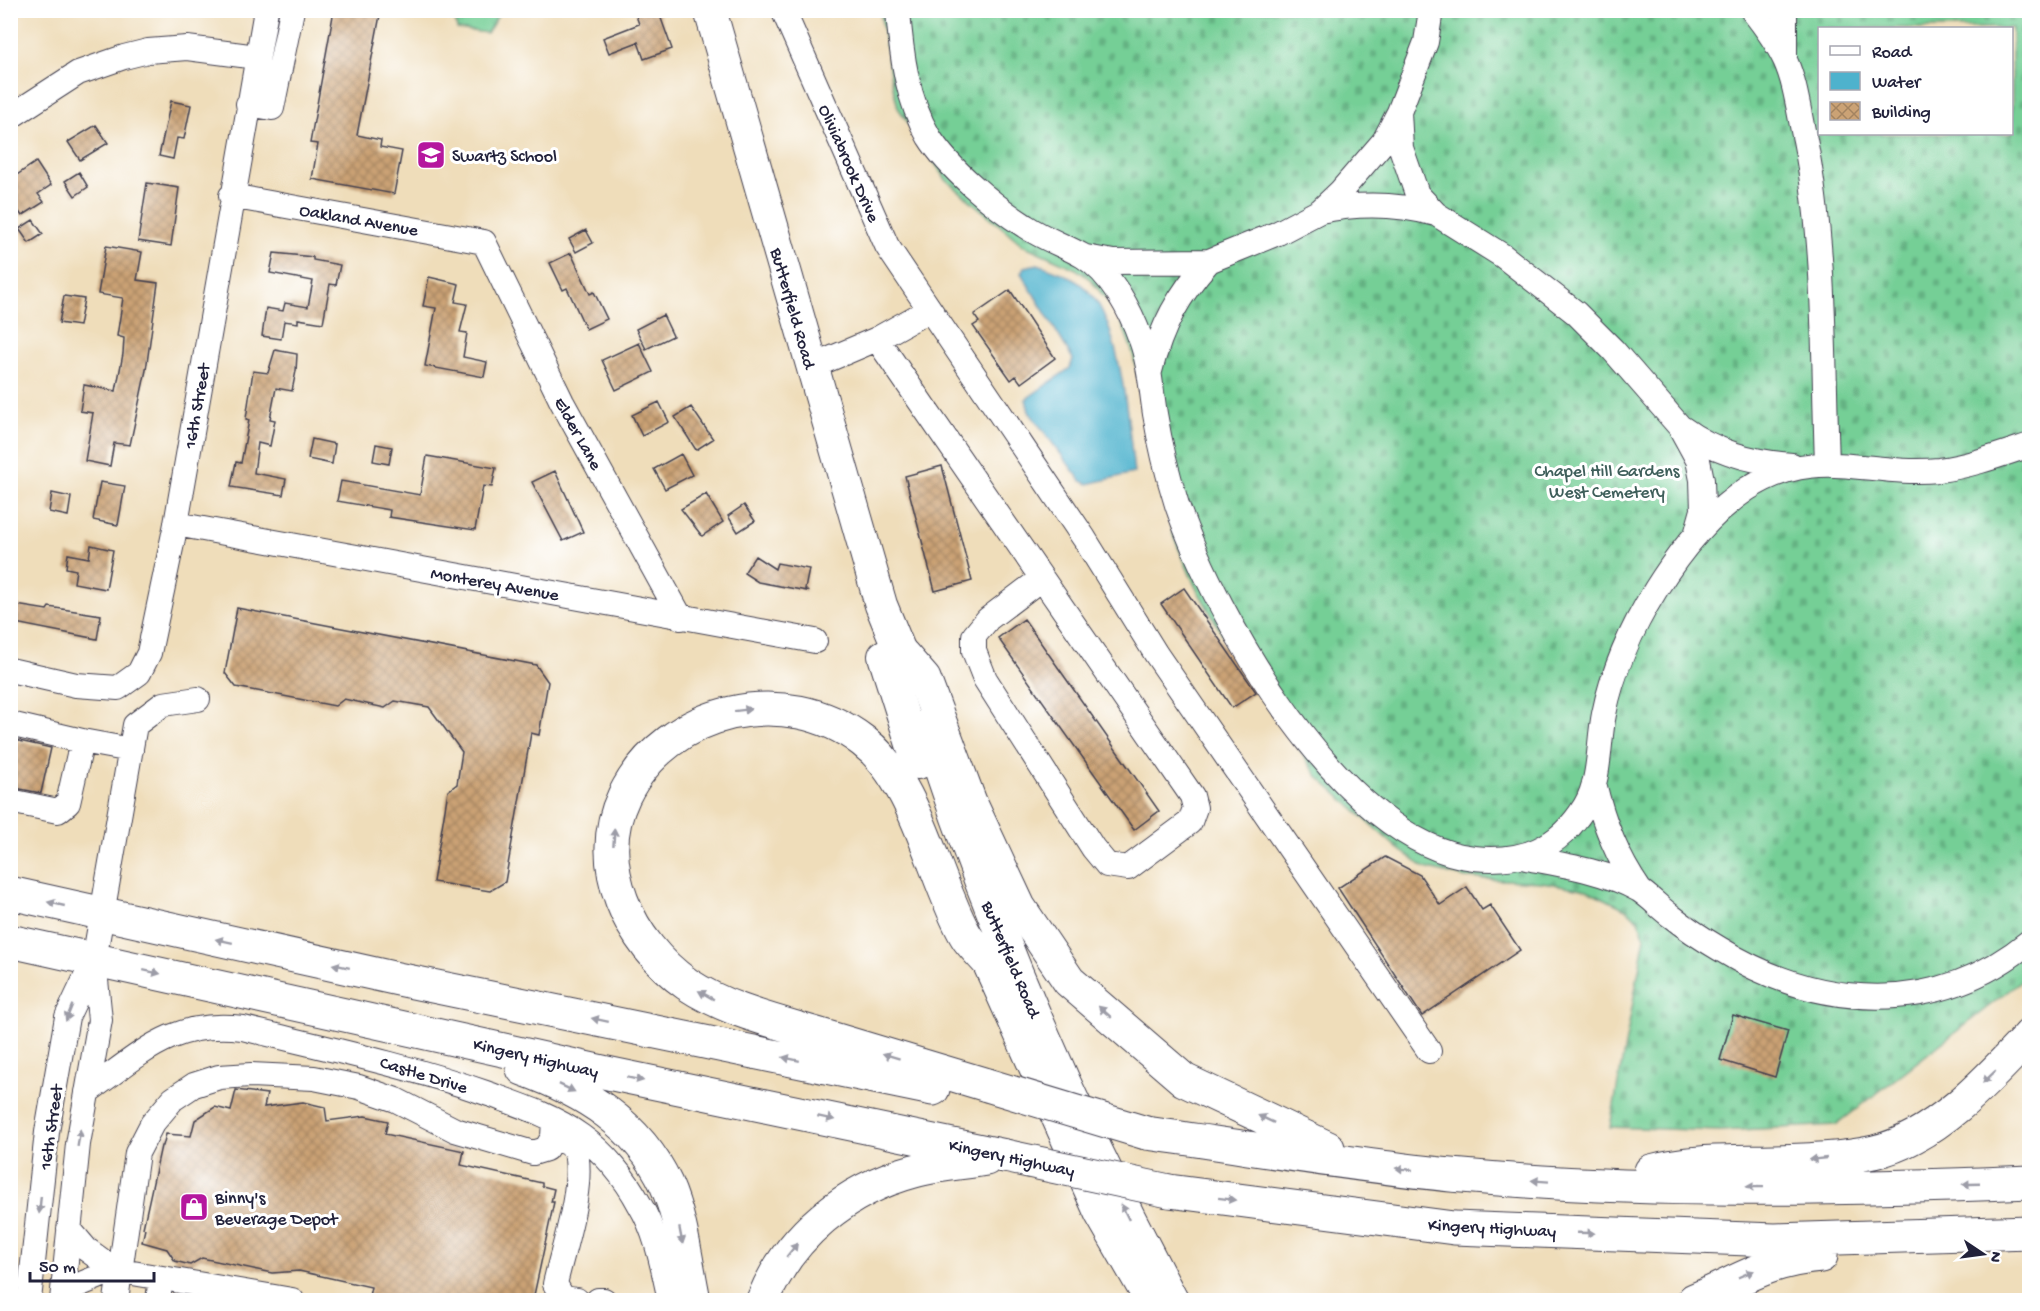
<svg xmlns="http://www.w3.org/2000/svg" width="2040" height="1311" viewBox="0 0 2040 1311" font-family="'Gochi Hand',sans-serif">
	<defs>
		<pattern id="grass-tufts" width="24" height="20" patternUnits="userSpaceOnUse" patternTransform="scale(1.5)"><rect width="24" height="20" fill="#74cf96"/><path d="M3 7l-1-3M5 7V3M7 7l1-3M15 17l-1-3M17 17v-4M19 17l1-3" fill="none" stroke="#64b182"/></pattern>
		<pattern id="cemetery-stones" width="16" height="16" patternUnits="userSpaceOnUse" patternTransform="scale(1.5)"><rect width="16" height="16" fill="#74cf96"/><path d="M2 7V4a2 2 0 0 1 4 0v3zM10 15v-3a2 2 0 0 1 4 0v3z" fill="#64b182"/></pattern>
		<pattern id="building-cross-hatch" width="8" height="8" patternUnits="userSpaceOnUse" patternTransform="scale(1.5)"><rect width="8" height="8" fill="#cba275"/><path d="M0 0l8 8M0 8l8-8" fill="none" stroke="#a48461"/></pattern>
	</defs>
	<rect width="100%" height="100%" fill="#fff"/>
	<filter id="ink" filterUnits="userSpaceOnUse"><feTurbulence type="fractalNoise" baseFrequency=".0167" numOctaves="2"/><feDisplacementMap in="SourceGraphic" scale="12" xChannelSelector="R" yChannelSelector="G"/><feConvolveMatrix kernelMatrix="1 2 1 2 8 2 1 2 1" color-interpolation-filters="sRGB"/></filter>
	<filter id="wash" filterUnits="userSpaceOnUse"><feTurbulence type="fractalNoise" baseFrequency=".008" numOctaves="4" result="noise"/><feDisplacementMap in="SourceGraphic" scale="24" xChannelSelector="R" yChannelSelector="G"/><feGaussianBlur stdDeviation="1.35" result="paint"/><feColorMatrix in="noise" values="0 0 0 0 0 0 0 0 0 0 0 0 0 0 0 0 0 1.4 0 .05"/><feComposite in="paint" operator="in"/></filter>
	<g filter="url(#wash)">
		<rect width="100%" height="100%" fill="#efddba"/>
		<path fill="url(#grass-tufts)" stroke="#4b7868" stroke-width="1.5" d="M453,11V10L501,11L487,33L457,29Z"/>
		<path fill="url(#cemetery-stones)" stroke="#4b7868" stroke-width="1.5" fill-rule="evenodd" d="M880,11H2029V975L1836,1125L1720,1131L1610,1127L1645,937L1638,920L1628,910L1587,890L1542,882L1466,878L1425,868L1397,848L1319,778L1233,653L1195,586L1173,535L1132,350L1119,316L1091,280L1076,269L1023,245L946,180L898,108L890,74ZM1820,28H2012V134H1820Z"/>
		<path fill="#4eb2cd" stroke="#386a84" stroke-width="1.5" d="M1038,264C1057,271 1076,277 1090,293C1121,326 1129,427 1134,473L1088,484L1081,481L1029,412L1026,399L1070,368L1073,359L1021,273L1024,267Z"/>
		<g id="blocks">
			<path fill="url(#building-cross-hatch)" d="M334,10H381L357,135L381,140L380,147L402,151L394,194L312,179L318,144L310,143Z
				M634,10H658L672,49L644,59L638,42L609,53L603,38L639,24Z
				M171,101L191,105L184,139L177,138L173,159L159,156Z
				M96,125L108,143L80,160L68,142Z
				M36,162L51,185L38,194L44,202L22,216L10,199V184L16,180L14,177Z
				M79,172L88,187L75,196L65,181Z
				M147,183L179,188L171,246L138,241Z
				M33,220L43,234L29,243L19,229Z
				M586,230L593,243L576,252L569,239Z
				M106,246L142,252L137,280L158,283L146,370L130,445L114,443L110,466L85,461L93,413L80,411L84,385L116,391L123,354L124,338L117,336L123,298L98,294Z
				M274,253L313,257V260L340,265L336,285L330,284L323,323L298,319V323L284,321L281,339L262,336L266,308L283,311L285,303L308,307L313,281L270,273Z
				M571,253L590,294L594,292L607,319L586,329L567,288L563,290L550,263Z
				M429,277L459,284L455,302L467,304L460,332L467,333L463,357L487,362L484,377L425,366L436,308L423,306Z
				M1010,290L1055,358L1021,383L1016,376L1011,380L973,326L979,322L974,315Z
				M64,296L84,299L79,326L59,323Z
				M663,315L673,336L646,349L636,329Z
				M639,343L653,372L616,390L602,360Z
				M275,350L297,354L296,371L292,391L276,388L270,419L275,420L270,446L258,443L254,473L286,479L283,495L231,487L236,462L241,463L249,420L246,419L253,371L268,373Z
				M659,402L669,422L642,436L632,415Z
				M691,407L713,439L696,450L675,417Z
				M312,439L335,444L332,464L308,459Z
				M376,444L392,447L389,464L373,461Z
				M681,454L692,475L665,489L654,469Z
				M427,456L496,468L492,487L483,486L475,530L389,517L390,510L337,501L341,481L420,495Z
				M942,466L972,581L935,591L905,476Z
				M555,471L583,532L563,541L532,482Z
				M100,482L125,486L118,525L93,520Z
				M52,493L71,497L68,516L49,512Z
				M706,494L723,522L702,536L681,509Z
				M744,505L755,521L738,532L728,516Z
				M91,545L113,550L106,589L74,583L76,570L66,568L68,554L89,558Z
				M755,556L775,569L777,563L809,569L805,589L807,591L758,582L744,573Z
				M1184,588L1256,692L1232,708L1161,604Z
				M10,604L47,610L49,607L101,615L97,639L10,622Z
				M237,608L536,665L548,682L539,735L531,733L505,882L490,891L433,882L448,791L457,784L462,752L429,707L395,701L385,708L344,699L335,706L236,687L225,673Z
				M1024,619L1159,811L1134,830L998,638Z
				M10,739L51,748L41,793L10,787Z
				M1385,857L1420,875L1440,905L1467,887L1482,910L1490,905L1520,950L1422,1016L1338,888Z
				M1733,1015L1788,1031L1775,1077L1720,1060Z
				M236,1090L267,1094L264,1107L303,1102L325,1107L327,1121L365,1116L388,1121L385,1134L464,1151L461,1165L542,1183V1186L554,1189L551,1202H554L533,1300H392L369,1296L371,1287L299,1271L272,1273L202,1258L190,1265L175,1261L167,1249L142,1242L145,1229L143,1228L161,1146H163L166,1134L191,1136L195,1120L215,1107L231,1111Z"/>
		</g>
	</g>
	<g filter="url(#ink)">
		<use href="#blocks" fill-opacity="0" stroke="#413e4e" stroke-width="1.5"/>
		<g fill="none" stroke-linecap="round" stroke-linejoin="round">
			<g stroke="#413e4e" stroke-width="26">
				<path id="minor" d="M783,10L887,246L1084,538L1156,654L1429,1051
					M898,10C901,53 907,100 929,137C949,169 994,206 1025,226C1044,239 1064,245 1083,256C1111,273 1131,311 1141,340C1150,364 1151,389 1155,414C1160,444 1168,476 1177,505C1216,618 1343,844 1474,858C1522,863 1559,849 1585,806C1601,779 1598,743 1604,714C1619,636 1680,534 1747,489C1816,444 1867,477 1939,470C1970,466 2000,455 2030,445
					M1431,10L1426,42L1399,112L1401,148L1417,194L1436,214L1503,256L1576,313L1613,350L1680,427L1698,460L1702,480L1703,510L1696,535
					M1752,10C1764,25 1777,43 1785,60C1796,84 1799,114 1805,140C1826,247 1823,355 1827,463
					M1785,56V10
					M248,104L272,108L292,10
					M10,117L78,73L124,57L148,51L187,48L257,57
					M231,196L484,242L562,402L681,618
					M1320,211C1358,203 1399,204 1436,214
					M1086,257L1113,262L1209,261L1278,233L1320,211L1340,192L1384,141L1398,114
					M877,339L1192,796L1195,808L1190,822L1128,868L1107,865L1093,848L985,679L974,651V636L988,619L1042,578
					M811,367L877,339L929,310
					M1150,371C1161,327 1179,294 1209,261
					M1682,428C1715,452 1751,462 1792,465
					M176,524L815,641
					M10,670L76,685L118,688L139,673L149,653L176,524L266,10
					M10,724L82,741
					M1594,783C1603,822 1616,856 1639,889
					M10,801L58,811L68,803L82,741L131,750
					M1526,858C1564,865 1605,871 1639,890C1650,897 1660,908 1671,916C1686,928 1703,939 1720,949C1819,1010 1937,1018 2030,941
					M87,1092C141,1054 173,1019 243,1028C325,1048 406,1065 486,1093C519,1105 552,1115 581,1136C605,1153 626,1179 640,1205C657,1233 663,1269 670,1300
					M553,1137L575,1147C585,1186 564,1244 555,1284L563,1298L577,1300
					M69,1229L86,1249L115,1270L292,1300
					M29,1300L47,1132L67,1017L94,960
					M62,1300L78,1144L100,1020L94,960L135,725L163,704L198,699
					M63,1300L76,1286L115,1270
					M116,1300L137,1153L152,1124L173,1099L194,1085L219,1077L251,1075L314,1078L359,1087L396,1100L455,1130L533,1153L546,1149L553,1137L554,1120
					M158,1300L161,1278
					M598,1300H604"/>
			</g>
			<g stroke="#413e4e" stroke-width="34">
				<path id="major" d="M710,10L881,605L912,681
					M884,656L918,763
					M926,726C990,925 1074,1116 1172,1300"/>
			</g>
			<g stroke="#413e4e" stroke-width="35">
				<path id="highway" d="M903,655L924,679L970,802L1019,907L1069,981L1184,1080L1328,1148
					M10,893L398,979L933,1089
					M10,941L612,1074L1005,1156
					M523,1069C584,1091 638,1124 666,1184C682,1220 686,1262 694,1300
					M987,1085C931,1068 874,1051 817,1034C773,1021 726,1010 687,984C630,944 591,864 624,796C668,707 786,682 863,741C907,774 926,845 947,895C953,909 959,926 968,939C974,947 982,955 989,963L1101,1213L1151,1300
					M1146,1133C1248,1147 1349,1165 1451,1175C1643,1193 1837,1190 2030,1182
					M1651,1171C1691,1160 1733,1162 1774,1161C1807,1160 1842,1159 1874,1152C1934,1139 1989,1079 2030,1035
					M1169,1191L1454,1228L1775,1240L2030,1232
					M763,1300C789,1236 846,1189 914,1171C937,1165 963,1163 986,1159
					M1694,1300C1743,1280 1765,1261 1821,1256"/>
			</g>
			<use href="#minor" stroke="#fff" stroke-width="24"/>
			<use href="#major" stroke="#fff" stroke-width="32"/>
			<use href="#highway" stroke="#fff" stroke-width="33"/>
			<g stroke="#413e4e" stroke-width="35" stroke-linecap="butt">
				<path id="highway-bridge" d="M987,1085L1146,1133
					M1005,1156L1169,1191"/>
			</g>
			<use href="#highway-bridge" stroke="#fff" stroke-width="33"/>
		</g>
		<defs><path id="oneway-solid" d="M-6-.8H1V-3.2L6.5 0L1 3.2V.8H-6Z" transform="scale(1.5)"/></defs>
		<g fill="#9c9ca7">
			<use href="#oneway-solid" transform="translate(743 710) rotate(-7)"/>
			<use href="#oneway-solid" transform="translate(614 837) rotate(-86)"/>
			<use href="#oneway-solid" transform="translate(56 904) rotate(-167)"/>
			<use href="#oneway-solid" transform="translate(224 941) rotate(-168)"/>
			<use href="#oneway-solid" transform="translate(341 966) rotate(-168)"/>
			<use href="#oneway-solid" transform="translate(152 972) rotate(12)"/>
			<use href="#oneway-solid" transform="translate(706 995) rotate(-151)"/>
			<use href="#oneway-solid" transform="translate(1105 1012) rotate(-139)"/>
			<use href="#oneway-solid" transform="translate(69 1013) rotate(112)"/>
			<use href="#oneway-solid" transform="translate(600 1020) rotate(-168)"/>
			<use href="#oneway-solid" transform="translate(891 1056) rotate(-163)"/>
			<use href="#oneway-solid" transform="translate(791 1059) rotate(-168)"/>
			<use href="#oneway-solid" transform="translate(1989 1077) rotate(137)"/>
			<use href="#oneway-solid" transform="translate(635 1079) rotate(12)"/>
			<use href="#oneway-solid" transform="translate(567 1088) rotate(26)"/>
			<use href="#oneway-solid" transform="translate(826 1118) rotate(12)"/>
			<use href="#oneway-solid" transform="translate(1266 1119) rotate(-155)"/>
			<use href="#oneway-solid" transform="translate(79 1138) rotate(-81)"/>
			<use href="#oneway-solid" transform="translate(1818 1159) rotate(174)"/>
			<use href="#oneway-solid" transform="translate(1404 1169) rotate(-174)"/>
			<use href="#oneway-solid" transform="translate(1540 1181) rotate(-176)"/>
			<use href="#oneway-solid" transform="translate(1971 1184) rotate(178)"/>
			<use href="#oneway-solid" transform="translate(1755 1187) rotate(-179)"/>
			<use href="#oneway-solid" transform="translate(1227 1199) rotate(7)"/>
			<use href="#oneway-solid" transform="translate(40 1205) rotate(96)"/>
			<use href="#oneway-solid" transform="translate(1125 1212) rotate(-116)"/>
			<use href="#oneway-solid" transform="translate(1586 1233) rotate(2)"/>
			<use href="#oneway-solid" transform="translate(681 1236) rotate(79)"/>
			<use href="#oneway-solid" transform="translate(792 1250) rotate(-51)"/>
			<use href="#oneway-solid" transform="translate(1746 1274) rotate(-23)"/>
		</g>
	</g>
	<defs>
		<g id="school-square" transform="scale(1.5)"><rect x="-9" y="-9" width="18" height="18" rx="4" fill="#b5179e" stroke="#fff"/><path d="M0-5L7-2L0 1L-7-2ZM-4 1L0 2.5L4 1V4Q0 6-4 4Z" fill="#fff"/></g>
		<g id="shop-square" transform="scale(1.5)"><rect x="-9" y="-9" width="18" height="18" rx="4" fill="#b5179e" stroke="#fff"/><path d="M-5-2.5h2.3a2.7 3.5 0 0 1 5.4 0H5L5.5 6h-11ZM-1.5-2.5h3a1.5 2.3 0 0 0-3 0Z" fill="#fff"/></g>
	</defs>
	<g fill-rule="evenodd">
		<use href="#school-square" x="431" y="155"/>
		<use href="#shop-square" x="194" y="1207"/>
	</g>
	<g text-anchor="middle" stroke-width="6" stroke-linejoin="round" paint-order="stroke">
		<g font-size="18" fill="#22223b" stroke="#fff" text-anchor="start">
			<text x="452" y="161">Swartz School</text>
			<text x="215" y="1203">Binny's<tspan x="215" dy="21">Beverage Depot</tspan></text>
		</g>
		<g font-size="18" fill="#22223b" stroke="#fff">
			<text transform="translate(850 163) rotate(66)" y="6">Oliviabrook Drive</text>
			<text transform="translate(359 219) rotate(10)" y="6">Oakland Avenue</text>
			<text transform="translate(794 308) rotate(74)" y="6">Butterfield Road</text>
			<text transform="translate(196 406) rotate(-80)" y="6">16th Street</text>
			<text transform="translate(579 433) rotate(61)" y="6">Elder Lane</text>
			<text transform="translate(495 583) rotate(10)" y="6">Monterey Avenue</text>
			<text transform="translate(1012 959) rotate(67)" y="6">Butterfield Road</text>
			<text transform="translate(536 1057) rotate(13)" y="6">Kingery Highway</text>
			<text transform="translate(424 1074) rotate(17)" y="6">Castle Drive</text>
			<text transform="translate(50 1127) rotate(-82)" y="6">16th Street</text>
			<text transform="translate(1012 1157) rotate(12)" y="6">Kingery Highway</text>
			<text transform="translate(1492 1227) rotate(3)" y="6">Kingery Highway</text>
		</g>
		<g font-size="18" fill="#3f5f5b" stroke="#fff">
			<text x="1607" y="476">Chapel Hill Gardens<tspan x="1607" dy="21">West Cemetery</tspan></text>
		</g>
	</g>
	<rect width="2040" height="1311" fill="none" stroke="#fff" stroke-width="36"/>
	<rect x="1818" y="27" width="195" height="108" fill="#ffffff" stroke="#a7a7b1" stroke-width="1.5"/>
	<rect x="1830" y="46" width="30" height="9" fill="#ffffff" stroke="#a7a7b1" stroke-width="1.5"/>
	<text x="1872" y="57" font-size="18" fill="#22223b">Road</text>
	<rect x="1830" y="72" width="30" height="18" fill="#4eb2cd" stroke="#a7a7b1" stroke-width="1.5"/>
	<text x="1872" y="87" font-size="18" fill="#22223b">Water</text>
	<rect x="1830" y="102" width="30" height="18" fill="url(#building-cross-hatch)" stroke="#a7a7b1" stroke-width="1.5"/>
	<text x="1872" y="117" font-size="18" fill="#22223b">Building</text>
	<g transform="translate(1983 1254) rotate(103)" stroke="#ffffff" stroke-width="4.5" paint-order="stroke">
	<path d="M0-4.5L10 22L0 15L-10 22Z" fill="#22223b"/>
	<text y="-9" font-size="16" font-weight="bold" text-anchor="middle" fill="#22223b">N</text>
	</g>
	<path d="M30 1272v9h124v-9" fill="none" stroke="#22223b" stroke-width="3"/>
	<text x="39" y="1272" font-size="18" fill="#22223b" stroke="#ffffff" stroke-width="4.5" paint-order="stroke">50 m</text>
</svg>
